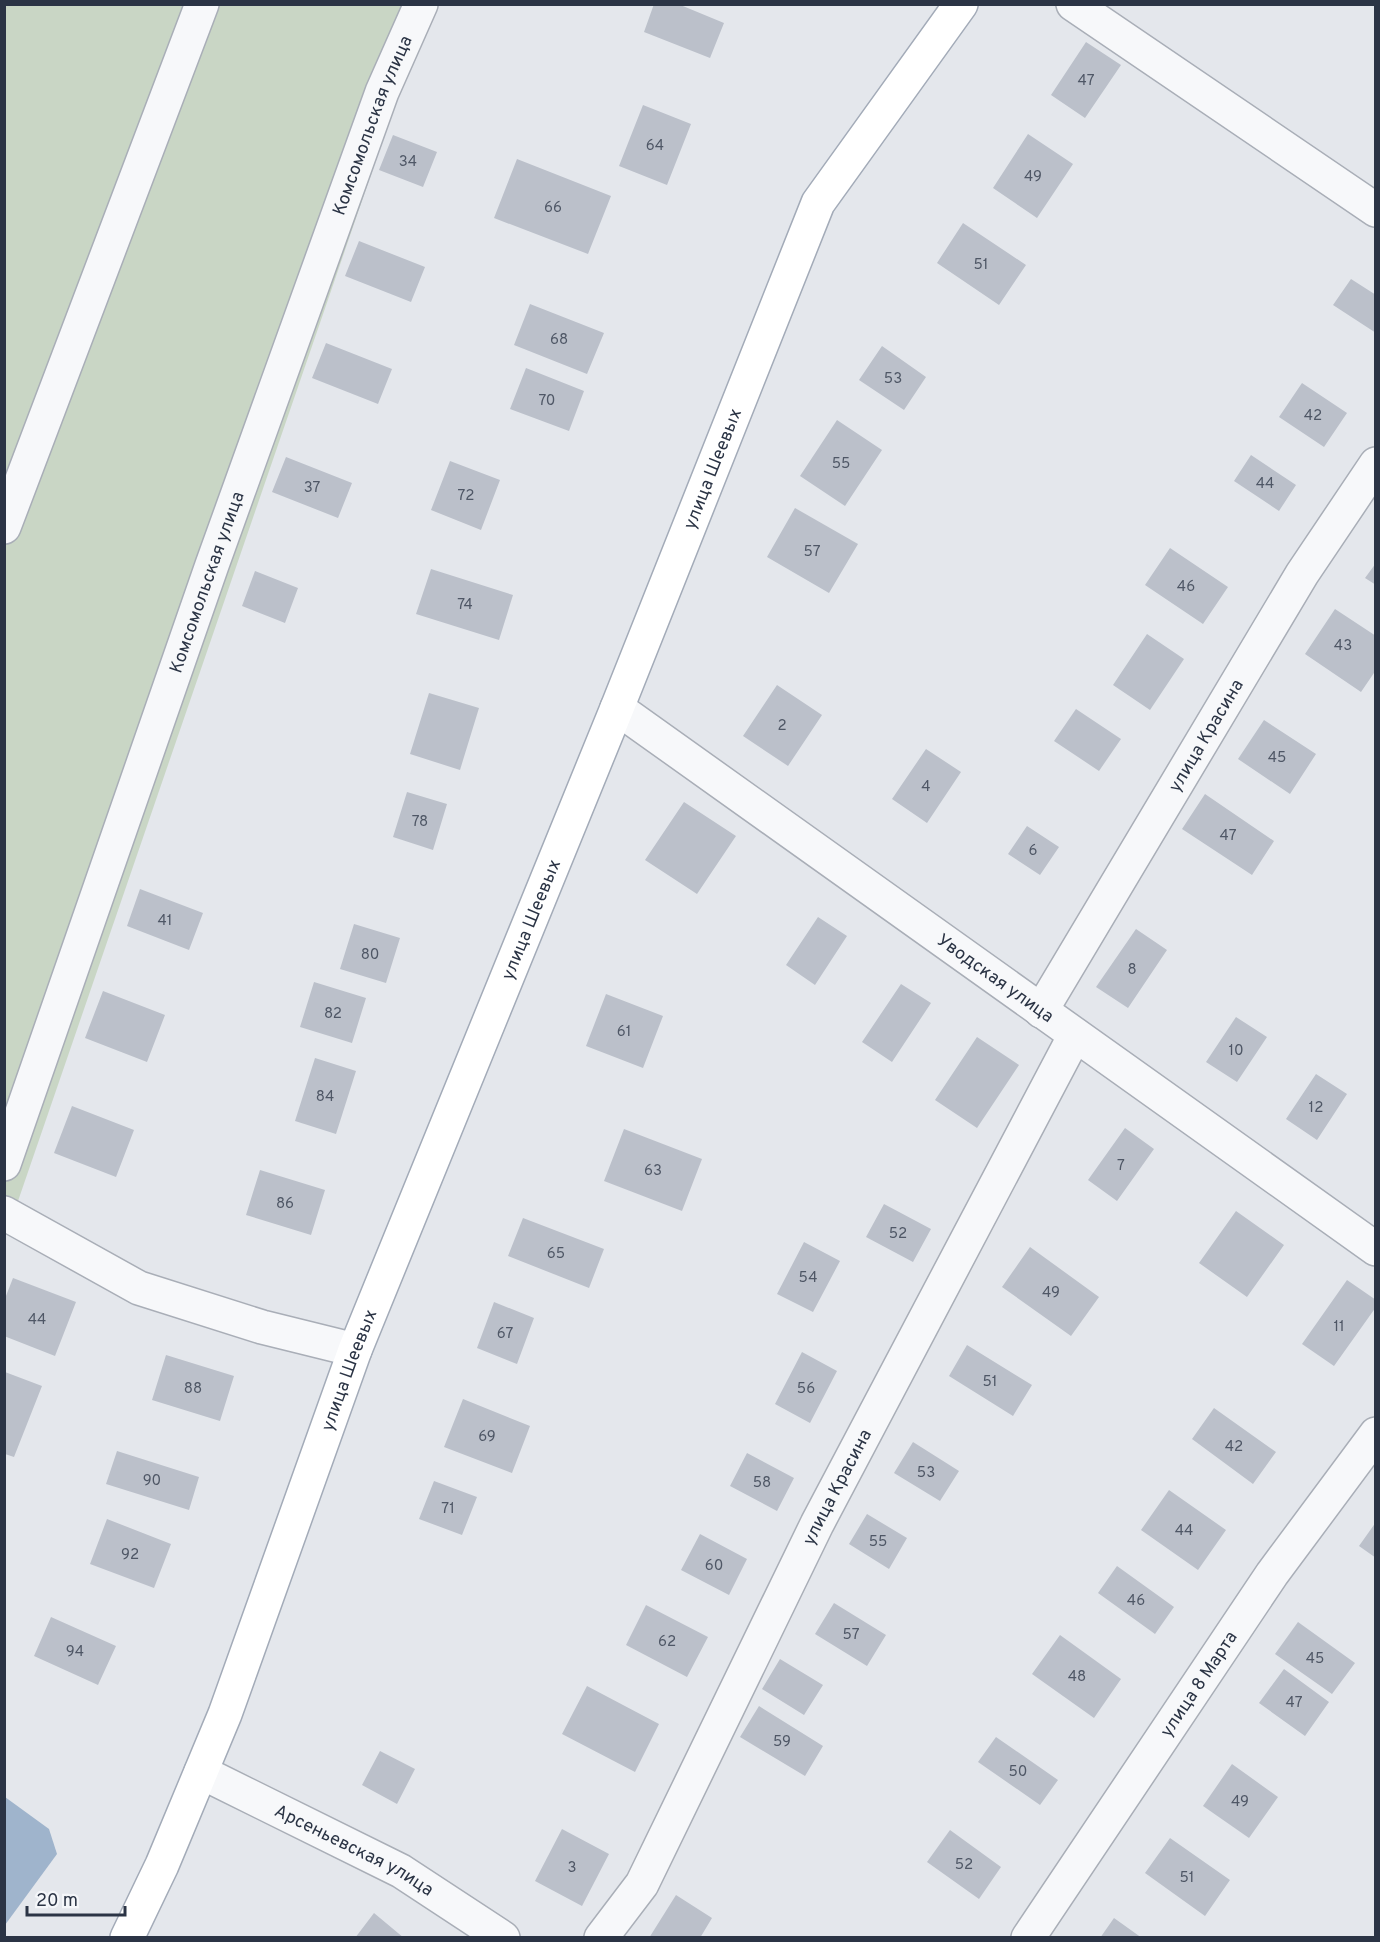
<svg xmlns="http://www.w3.org/2000/svg" width="1380" height="1942" viewBox="0 0 1380 1942" font-family="Overpass,sans-serif">
	<rect width="100%" height="100%" fill="#e4e7ec"/>
	<path fill="#c9d6c5" d="M4,5H404L376,160L17,1204L4,1199Z"/>
	<path fill="#9fb4cc" d="M5,1797L49,1829L57,1854L5,1925Z"/>
	<path fill="#bbc0ca" d="M654,4H678L724,23L710,58L644,32Z
		M1086,42L1121,65L1085,118L1051,95Z
		M643,105L691,124L667,185L619,166Z
		M1028,134L1073,164L1037,218L993,188Z
		M393,135L437,152L423,187L379,170Z
		M517,159L611,196L588,254L494,218Z
		M963,223L1026,265L999,305L937,263Z
		M359,241L425,267L411,302L345,276Z
		M1351,279L1376,295V333L1333,305Z
		M530,304L604,333L587,374L514,345Z
		M326,343L392,369L378,404L312,378Z
		M882,346L926,377L904,410L859,380Z
		M526,368L584,391L569,431L510,409Z
		M1302,383L1347,413L1324,447L1279,417Z
		M837,420L882,450L845,506L800,476Z
		M1251,455L1296,485L1279,511L1234,481Z
		M286,457L352,483L338,518L272,492Z
		M450,461L500,480L481,530L431,510Z
		M795,508L858,544L829,593L767,557Z
		M1170,548L1228,587L1203,624L1145,585Z
		M1376,563V585L1365,578Z
		M431,569L513,595L499,640L416,614Z
		M255,571L298,588L285,623L242,606Z
		M1335,609L1376,636V670L1361,692L1305,654Z
		M1147,634L1184,659L1150,710L1113,685Z
		M777,685L822,715L788,766L743,736Z
		M429,693L479,708L460,770L410,754Z
		M1076,709L1121,739L1099,771L1054,741Z
		M1264,720L1316,754L1290,794L1238,759Z
		M926,749L961,772L927,823L892,799Z
		M407,792L447,804L433,850L393,837Z
		M1205,794L1274,841L1252,875L1182,829Z
		M684,802L736,836L697,894L645,860Z
		M1027,826L1059,847L1040,875L1008,854Z
		M140,889L203,913L189,950L127,926Z
		M818,917L847,936L815,985L786,965Z
		M354,924L400,938L386,983L340,969Z
		M1136,929L1167,950L1128,1008L1096,987Z
		M314,982L366,998L352,1043L300,1027Z
		M901,984L931,1003L892,1062L862,1042Z
		M103,991L165,1015L147,1062L85,1038Z
		M606,994L663,1016L643,1068L586,1046Z
		M1236,1017L1267,1037L1237,1082L1206,1062Z
		M977,1037L1019,1065L977,1128L935,1100Z
		M315,1058L356,1071L336,1134L295,1121Z
		M1316,1074L1347,1094L1317,1140L1286,1119Z
		M72,1106L134,1130L116,1177L54,1153Z
		M1125,1128L1154,1149L1117,1201L1088,1180Z
		M624,1129L702,1159L682,1211L604,1181Z
		M260,1170L325,1190L311,1235L246,1215Z
		M884,1204L931,1229L913,1262L866,1237Z
		M1236,1211L1284,1245L1247,1297L1199,1263Z
		M523,1218L604,1249L589,1288L508,1256Z
		M804,1242L840,1261L813,1312L777,1294Z
		M1030,1247L1099,1297L1071,1336L1002,1287Z
		M13,1278L76,1302L55,1356L4,1336V1301Z
		M1347,1280L1376,1300V1307L1334,1366L1302,1344Z
		M494,1302L534,1318L517,1364L477,1348Z
		M967,1345L1032,1385L1013,1416L949,1376Z
		M802,1352L837,1371L810,1423L775,1404Z
		M166,1355L234,1376L220,1421L152,1400Z
		M5,1372L42,1386L14,1457L5,1454Z
		M463,1399L530,1426L512,1473L444,1447Z
		M1214,1408L1276,1452L1253,1484L1192,1439Z
		M913,1442L959,1471L940,1501L894,1473Z
		M117,1451L199,1477L189,1510L106,1484Z
		M747,1453L794,1478L777,1511L730,1486Z
		M434,1481L477,1497L462,1535L419,1519Z
		M1169,1490L1226,1530L1198,1570L1141,1530Z
		M867,1514L907,1538L889,1569L849,1544Z
		M107,1519L171,1544L154,1588L90,1564Z
		M1376,1522V1558L1359,1546Z
		M700,1534L747,1559L729,1595L681,1570Z
		M1117,1566L1174,1607L1155,1634L1098,1593Z
		M834,1603L886,1635L867,1666L815,1634Z
		M646,1605L708,1637L687,1677L626,1645Z
		M51,1617L116,1646L98,1685L34,1656Z
		M1298,1622L1355,1663L1332,1694L1275,1654Z
		M1060,1635L1121,1679L1094,1718L1032,1674Z
		M780,1659L823,1685L804,1715L762,1689Z
		M1284,1669L1329,1702L1305,1736L1259,1703Z
		M587,1686L659,1724L635,1772L562,1734Z
		M759,1706L823,1746L805,1776L740,1737Z
		M996,1737L1058,1780L1040,1805L978,1762Z
		M380,1751L415,1769L397,1804L362,1785Z
		M1232,1764L1278,1797L1249,1838L1203,1806Z
		M562,1829L609,1854L582,1906L535,1881Z
		M950,1830L1001,1867L979,1899L927,1862Z
		M1170,1838L1230,1880L1205,1916L1145,1873Z
		M676,1895L712,1918L700,1938H649Z
		M374,1913L404,1938H355Z
		M1114,1918L1142,1938H1100Z"/>
	<g fill="none" stroke-linecap="round" stroke-linejoin="round">
		<g stroke="#a9aeb7" stroke-width="36">
			<g id="minor">
				<path d="M1073,4L1376,210"/>
				<path d="M4,527L202,4"/>
				<path id="s1" d="M617,708L1376,1249"/>
				<path id="s2" d="M1041,1011L1302,574L1376,464"/>
				<path id="s3" d="M4,1164L212,565L382,92L421,4"/>
				<path d="M4,1213L139,1288L262,1327L355,1350"/>
				<path id="s4" d="M201,1772L401,1871L503,1938"/>
				<path id="s5" d="M601,1938L642,1884L817,1524L1075,1035"/>
				<path id="s6" d="M1028,1938L1272,1574L1376,1434"/>
			</g>
		</g>
		<g stroke="#a3abb8" stroke-width="36">
			<g id="major">
				<path id="s7" d="M127,1938L162,1865L225,1714L355,1350L617,708L818,203L961,4"/>
			</g>
		</g>
		<use href="#minor" stroke="#f7f8fa" stroke-width="33"/>
		<use href="#major" stroke="#fff" stroke-width="33"/>
	</g>
	<g text-anchor="middle" stroke-width="4.5" stroke-linejoin="round" paint-order="stroke">
		<g font-size="15" fill="#4f5766">
			<text x="1086" y="85">47</text>
			<text x="655" y="150">64</text>
			<text x="408" y="166">34</text>
			<text x="1033" y="181">49</text>
			<text x="553" y="212">66</text>
			<text x="981" y="269">51</text>
			<text x="559" y="344">68</text>
			<text x="893" y="383">53</text>
			<text x="547" y="405">70</text>
			<text x="1313" y="420">42</text>
			<text x="841" y="468">55</text>
			<text x="1265" y="488">44</text>
			<text x="312" y="492">37</text>
			<text x="466" y="500">72</text>
			<text x="812" y="556">57</text>
			<text x="1186" y="591">46</text>
			<text x="465" y="609">74</text>
			<text x="1343" y="650">43</text>
			<text x="782" y="730">2</text>
			<text x="1277" y="762">45</text>
			<text x="926" y="791">4</text>
			<text x="420" y="826">78</text>
			<text x="1228" y="840">47</text>
			<text x="1033" y="855">6</text>
			<text x="165" y="925">41</text>
			<text x="370" y="959">80</text>
			<text x="1132" y="974">8</text>
			<text x="333" y="1018">82</text>
			<text x="624" y="1036">61</text>
			<text x="1236" y="1055">10</text>
			<text x="325" y="1101">84</text>
			<text x="1316" y="1112">12</text>
			<text x="1121" y="1170">7</text>
			<text x="653" y="1175">63</text>
			<text x="285" y="1208">86</text>
			<text x="898" y="1238">52</text>
			<text x="556" y="1258">65</text>
			<text x="808" y="1282">54</text>
			<text x="1051" y="1297">49</text>
			<text x="37" y="1324">44</text>
			<text x="1339" y="1331">11</text>
			<text x="505" y="1338">67</text>
			<text x="990" y="1386">51</text>
			<text x="193" y="1393">88</text>
			<text x="806" y="1393">56</text>
			<text x="487" y="1441">69</text>
			<text x="1234" y="1451">42</text>
			<text x="926" y="1477">53</text>
			<text x="152" y="1485">90</text>
			<text x="762" y="1487">58</text>
			<text x="448" y="1513">71</text>
			<text x="1184" y="1535">44</text>
			<text x="878" y="1546">55</text>
			<text x="130" y="1559">92</text>
			<text x="714" y="1570">60</text>
			<text x="1136" y="1605">46</text>
			<text x="851" y="1639">57</text>
			<text x="667" y="1646">62</text>
			<text x="75" y="1656">94</text>
			<text x="1315" y="1663">45</text>
			<text x="1077" y="1681">48</text>
			<text x="1294" y="1707">47</text>
			<text x="782" y="1746">59</text>
			<text x="1018" y="1776">50</text>
			<text x="1240" y="1806">49</text>
			<text x="964" y="1869">52</text>
			<text x="572" y="1872">3</text>
			<text x="1187" y="1882">51</text>
		</g>
		<g font-size="18" fill="#2b3445" stroke="#f4f6f9">
			<text dy="6" stroke="none"><textPath href="#s3" startOffset="1102">Комсомольская улица</textPath></text>
			<text dy="6" stroke="none"><textPath href="#s7" startOffset="1582">улица Шеевых</textPath></text>
			<text dy="6" stroke="none"><textPath href="#s3" startOffset="616">Комсомольская улица</textPath></text>
			<text dy="6" stroke="none"><textPath href="#s2" startOffset="321">улица Красина</textPath></text>
			<text dy="6" stroke="none"><textPath href="#s7" startOffset="1096">улица Шеевых</textPath></text>
			<text dy="6" stroke="none"><textPath href="#s1" startOffset="465">Уводская улица</textPath></text>
			<text dy="6" stroke="none"><textPath href="#s7" startOffset="610">улица Шеевых</textPath></text>
			<text dy="6" stroke="none"><textPath href="#s5" startOffset="510">улица Красина</textPath></text>
			<text dy="6" stroke="none"><textPath href="#s6" startOffset="306">улица 8 Марта</textPath></text>
			<text dy="6" stroke="none"><textPath href="#s4" startOffset="172">Арсеньевская улица</textPath></text>
		</g>
	</g>
	<rect width="1380" height="1942" fill="none" stroke="#2b3445" stroke-width="12"/>
	<path d="M27 1906v9h98v-9" fill="none" stroke="#2b3445" stroke-width="3"/>
	<text x="36" y="1906" font-size="18" fill="#2b3445" stroke="#f4f6f9" stroke-width="4.5" paint-order="stroke">20 m</text>
</svg>
